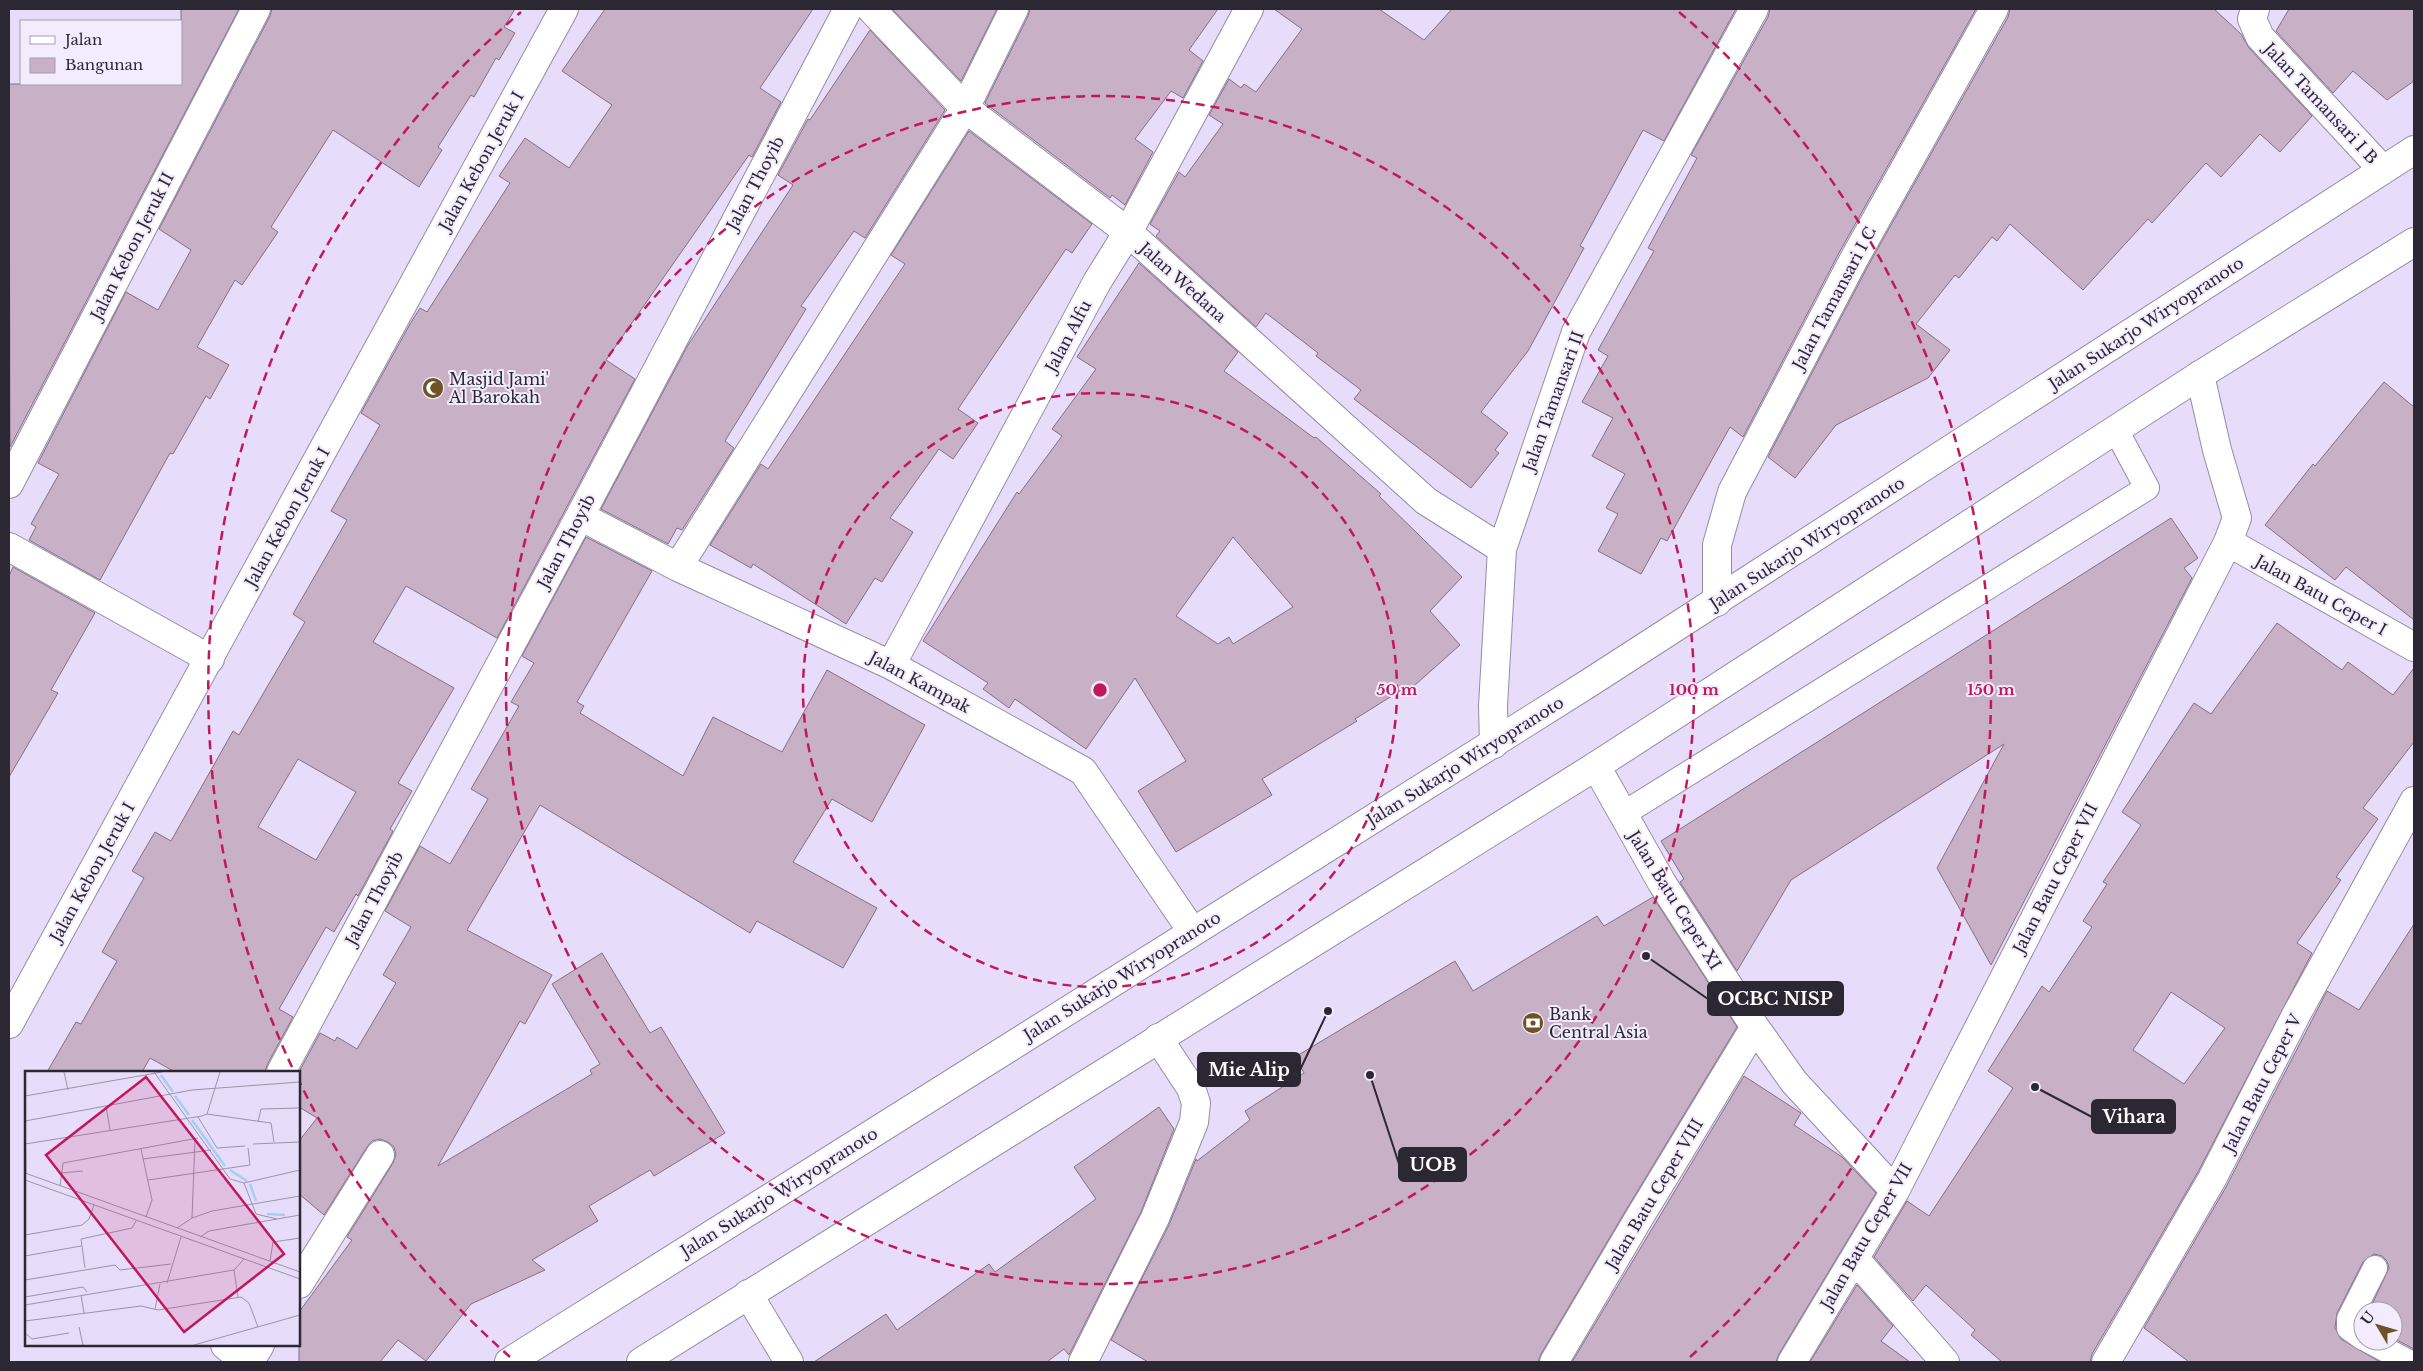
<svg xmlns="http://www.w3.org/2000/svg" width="2423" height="1371" viewBox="0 0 2423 1371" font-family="'Libre Baskerville',serif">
	<rect width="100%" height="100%" fill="#e7dcfa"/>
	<path fill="#c8b0c6" stroke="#866f84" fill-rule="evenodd" d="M181,9H239L10,447L9,84H181Z
		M272,9H515L504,27L515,33L499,60L496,58L474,97L471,95L438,147L442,150L419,187L333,130L271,227L278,232L242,285L235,280L197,347L229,365L210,399L206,396L173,454L170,453L100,580L29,540L36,527L31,524L59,474L38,463L126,292L158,310L191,250L159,229L270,16Z
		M605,9H813L760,88L781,102L752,157L749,155L606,360L635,379L497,638L406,586L373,642L454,688L398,783L412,791L390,829L393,831L358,896L356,894L334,932L326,927L279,1009L293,1017L267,1065L265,1072H175L150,1058L142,1072H47L76,1022L81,1024L117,961L102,952L144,878L132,871L155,832L171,841L233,731L239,735L305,622L293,614L347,520L331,511L380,425L361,413L410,324L420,308L427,312L510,183L499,176L525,138L569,168L612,105L562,71ZM298,759L356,792L316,860L258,827Z
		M892,9H997L961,81Z
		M1030,9H1218L1189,50L1203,61L1183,98L1171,91L1135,139L1153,152L1125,205L1112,195L1110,198L985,103L1028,16Z
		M1274,9H1379L1424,40L1452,9H1736L1664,141L1643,130L1580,246L1584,248L1528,351L1481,412L1508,433L1495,450L1499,453L1471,488L1354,399L1361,390L1316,356L1318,353L1266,313L1256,327L1156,236L1160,231L1150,224L1179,172L1185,177L1223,124L1209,115L1229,79L1241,88L1244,84L1256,92L1302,29Z
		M1770,9H1976L1840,251L1743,437L1730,427L1667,541L1661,538L1641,574L1598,551L1618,514L1606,508L1625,474L1592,456L1613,418L1582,402L1608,356L1598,350L1654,251L1648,248L1697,158L1691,155L1768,17Z
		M2010,9H2214L2241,34L2249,48L2312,116L2280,152L2260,134L2221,177L2206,163L2152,223L2148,219L2083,290L2010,224L1997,241L1992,237L1959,278L1955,275L1916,324L1950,350L1928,378L1836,425L1795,478L1768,457L1868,266L2008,17Z
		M2289,9H2414V81L2387,100L2353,71L2333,93L2276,31Z
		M870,30L945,110L865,238L854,231L801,306L806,309L725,441L734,448L682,530L677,528L668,544L601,509L688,345L793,185L778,175L808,119L810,120Z
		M969,131L1092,224L1072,253L1066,249L958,409L978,423L953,459L939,449L890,518L913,532L882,582L875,578L846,624L753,564L751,568L710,545L761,464L768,469L905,264L891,255Z
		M1139,263L1238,352L1224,371L1314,438L1316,437L1381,494L1379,496L1462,577L1430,611L1460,645L1406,693L1403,689L1355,719L1357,721L1262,779L1272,795L1176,852L1138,791L1186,761L1135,678L1086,749L1015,699L1009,708L983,689L988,683L923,641L1017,492L1019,494L1062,436L1052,429L1096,369L1077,357ZM1233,537L1293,607L1233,644L1229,637L1218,644L1176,616Z
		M2384,382L2414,407V620L2346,567L2335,580L2265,525L2313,464L2315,466Z
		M2171,518L2198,558L2184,568L2192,578L1991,965L1937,868L2004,744L1791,880L1737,971L1680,882L1684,879L1661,841Z
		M586,537L652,571L577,702L584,706L580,713L683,776L713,717L782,752L827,670L925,725L872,822L832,799L793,862L877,908L843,968L757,921L750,933L540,805L467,930L552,975L525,1024L520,1021L438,1166L592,1074L590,1070L600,1064L552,984L602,953L650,1033L661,1027L725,1133L654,1176L650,1170L589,1206L598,1221L532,1260L545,1270L471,1304L426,1361L398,1340L380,1362H299V1312L352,1240L347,1237L393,1163L396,1155L394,1147L388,1142L380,1139L372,1141L367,1147L324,1215L299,1194V1141L317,1118L299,1107V1072L320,1033L335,1041L337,1037L357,1049L396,983L383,975L411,927L385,911L420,846L450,864L488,799L471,789L519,706L511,702L534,663L522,656Z
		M13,567L95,613L51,690L58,693L9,777V576Z
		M2277,623L2342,670L2348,662L2393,695L2414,668V742L2363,808L2378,819L2336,877L2341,880L2297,943L2312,953L2198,1172L2092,1354L2090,1362H2002L1971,1335L1975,1330L1926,1285L1913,1301L1874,1257L1907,1201L1929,1216L2013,1088L1988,1071L2042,986L2049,992L2092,927L2083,921L2107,884L2103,882L2141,825L2122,812L2194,703L2211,714ZM2171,992L2225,1028L2184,1084L2133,1050Z
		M1653,897L1737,1027L1626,1210L1541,1354L1538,1362H1148L1111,1340L1169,1225L1196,1159L1197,1161L1250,1120L1245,1111L1304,1073L1295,1057L1455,961L1473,991L1597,916L1604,926Z
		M2414,924V1349L2393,1338V1311H2369L2389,1268L2387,1261L2382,1256L2374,1254L2363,1262L2337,1313L2335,1328L2341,1339L2380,1362H2189L2144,1328L2226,1187L2327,991L2359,1010Z
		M1744,1076L1801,1113L1794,1125L1842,1157L1876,1193L1779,1354L1776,1362H1572Z
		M1159,1107L1174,1129L1141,1212L1069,1355L1064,1349L1047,1362H814L886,1314L897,1330L989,1264L995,1272L1096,1199L1074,1167Z
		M1857,1285L1893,1326L1881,1341L1910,1362H1810Z"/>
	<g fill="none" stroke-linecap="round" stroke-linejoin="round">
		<g stroke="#958ba6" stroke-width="26">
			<path id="lane" d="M1623,814L2147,488L2116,430
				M2363,1338L2349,1328V1319L2375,1268
				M2369,1341L2409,1362"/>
		</g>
		<g stroke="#958ba6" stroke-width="30">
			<path id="street" d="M871,9L965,108L1128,232L1426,501L1502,549
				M2255,9L2252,19L2260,37L2382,169
				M9,484L256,9
				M580,516L678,567L891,665L1083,771L1192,931
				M2228,542L2414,647
				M9,547L210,659
				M678,567L965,108L1014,9
				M1717,602V545L1732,492L1854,259L1994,9
				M891,665L1097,282L1128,232L1249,9
				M1494,744L1493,706L1502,549L1576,332L1754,9
				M1596,766L1662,883L1755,1027L1794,1082L1895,1191
				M9,1024L564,9
				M281,1072L580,516L848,9
				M1855,1259L1945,1362
				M299,1284L380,1155
				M748,1294L789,1362
				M225,1345L245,1362
				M250,1362L260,1345
				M1083,1362L1155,1218L1194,1122L1196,1103L1191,1088L1158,1038
				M1554,1362L1639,1218L1755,1027
				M1792,1362L1895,1191L2228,542L2237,518L2217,450L2200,375
				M2106,1362L2212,1179L2296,1015L2414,801"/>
		</g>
		<g stroke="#958ba6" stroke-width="30">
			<path id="secondary" d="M509,1362L1589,683L2414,150
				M641,1362L1596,766L2200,375L2414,242"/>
		</g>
		<use href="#lane" stroke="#fff" stroke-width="24"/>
		<use href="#street" stroke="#fff" stroke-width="28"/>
		<use href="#secondary" stroke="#fff" stroke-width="28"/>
	</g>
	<g fill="none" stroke="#c2185b" stroke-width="2.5" stroke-dasharray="9 6">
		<circle cx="1100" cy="690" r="297"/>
		<circle cx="1100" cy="690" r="594"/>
		<path d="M510 1357A891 891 0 0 1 299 1081M292 1067A891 891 0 0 1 521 12M1679 12A891 891 0 0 1 1690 1357"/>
	</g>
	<defs>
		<g id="mosque-disc" transform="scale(1.125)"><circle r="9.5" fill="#6e5326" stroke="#f2ecfe"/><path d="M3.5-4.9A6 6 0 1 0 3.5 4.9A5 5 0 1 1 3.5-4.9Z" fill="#fff"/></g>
		<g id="bank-disc" transform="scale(1.125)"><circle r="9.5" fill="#6e5326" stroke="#f2ecfe"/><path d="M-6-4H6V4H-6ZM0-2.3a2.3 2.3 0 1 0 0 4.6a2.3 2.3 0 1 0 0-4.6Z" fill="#fff"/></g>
	</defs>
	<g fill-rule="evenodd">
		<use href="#mosque-disc" x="433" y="388"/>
		<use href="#bank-disc" x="1533" y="1023"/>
	</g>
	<g text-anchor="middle" stroke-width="4" stroke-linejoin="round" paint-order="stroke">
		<g font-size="16" fill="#2c2833" stroke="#f2ecfe">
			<text transform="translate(2321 103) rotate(47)" y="6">Jalan Tamansari I B</text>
			<text transform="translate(481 161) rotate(-61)" y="6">Jalan Kebon Jeruk I</text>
			<text transform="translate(755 183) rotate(-62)" y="6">Jalan Thoyib</text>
			<text transform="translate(132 246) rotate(-63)" y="6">Jalan Kebon Jeruk II</text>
			<text transform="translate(1183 282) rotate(42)" y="6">Jalan Wedana</text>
			<text transform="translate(1834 298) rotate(-62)" y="6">Jalan Tamansari I C</text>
			<text transform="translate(2146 323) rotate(-33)" y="6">Jalan Sukarjo Wiryopranoto</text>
			<text transform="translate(1068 336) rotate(-62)" y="6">Jalan Alfu</text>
			<text transform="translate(1553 401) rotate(-70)" y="6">Jalan Tamansari II</text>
			<text transform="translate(287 517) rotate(-61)" y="6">Jalan Kebon Jeruk I</text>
			<text transform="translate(566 541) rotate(-62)" y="6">Jalan Thoyib</text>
			<text transform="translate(1807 543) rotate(-33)" y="6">Jalan Sukarjo Wiryopranoto</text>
			<text transform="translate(2321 595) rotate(29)" y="6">Jalan Batu Ceper I</text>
			<text transform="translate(920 682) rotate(28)" y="6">Jalan Kampak</text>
			<text transform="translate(1465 761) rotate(-32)" y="6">Jalan Sukarjo Wiryopranoto</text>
			<text transform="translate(92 872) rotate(-61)" y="6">Jalan Kebon Jeruk I</text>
			<text transform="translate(2055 878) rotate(-63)" y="6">Jalan Batu Ceper VII</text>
			<text transform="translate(374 898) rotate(-62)" y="6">Jalan Thoyib</text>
			<text transform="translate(1675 900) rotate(58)" y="6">Jalan Batu Ceper XI</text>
			<text transform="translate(1122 976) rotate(-32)" y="6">Jalan Sukarjo Wiryopranoto</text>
			<text transform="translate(2262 1083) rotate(-63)" y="6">Jalan Batu Ceper V</text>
			<text transform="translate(779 1192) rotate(-32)" y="6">Jalan Sukarjo Wiryopranoto</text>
			<text transform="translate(1654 1194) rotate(-59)" y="6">Jalan Batu Ceper VIII</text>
			<text transform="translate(1866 1236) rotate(-60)" y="6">Jalan Batu Ceper VII</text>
		</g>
		<g font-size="16" fill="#2c2833" stroke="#f2ecfe" text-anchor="start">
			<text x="449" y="385">Masjid Jami'<tspan x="449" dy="18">Al Barokah</tspan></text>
			<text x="1549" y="1020">Bank<tspan x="1549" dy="18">Central Asia</tspan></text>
		</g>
	</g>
	<g transform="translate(25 1071)">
		<rect width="275" height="275" fill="#e7dcfa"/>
		<path fill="none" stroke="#a4cef5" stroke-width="2.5" d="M136,4L148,21M150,25L164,44M167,49L200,95M205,99L222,110M225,113L231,130M242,143L260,144"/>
		<path fill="none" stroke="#9c94aa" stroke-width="1" d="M39,1L43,19M129,1L205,108L219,112L275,99M0,25L137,1M0,34L1,102M81,35L85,59M182,43L246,52L249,71M173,46L192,77L220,75M0,50L167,19L275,11M233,51L236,38L275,37M0,73L177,45L182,43L195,1M228,73L275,71M116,78L127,129L121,146M118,88L186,79M0,102L275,201M36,102L58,100M0,109L275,208M123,109L225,94L223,77M219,112L231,143L252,148M35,115L38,92L173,67M167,147L170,68M152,157L167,147L187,140L275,125M0,164L57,154L64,148L69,134M175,166L184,160L275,144M0,185L56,175M245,190L248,171L275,167M60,197L56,168L107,157L111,150M209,199L213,226M0,209L90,194L95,199L146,193M142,212L156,166M56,224L59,242M0,226L58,216L62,221M0,234L209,199L219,188M130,238L135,213M0,250L116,235L133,239L216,226L224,232L233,256M54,256L58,274M0,262L7,268L44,262M169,274L275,244"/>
		<path fill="#c2185b" fill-opacity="0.15" stroke="#c2185b" stroke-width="2.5" d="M121,6L259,183L159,261L21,84Z"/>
		<rect width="275" height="275" fill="none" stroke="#2c2833" stroke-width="2.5"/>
	</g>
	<circle cx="1100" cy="690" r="8" fill="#c2185b" stroke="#f2ecfe" stroke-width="2.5"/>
	<g font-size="15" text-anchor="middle" font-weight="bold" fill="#c2185b" stroke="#f2ecfe" stroke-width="4" stroke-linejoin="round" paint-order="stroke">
		<text x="1397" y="695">50 m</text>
		<text x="1694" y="695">100 m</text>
		<text x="1991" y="695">150 m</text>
	</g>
	<path fill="none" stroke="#2c2833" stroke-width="2" d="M1646 956L1708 999M1328 1011L1300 1070M2035 1087L2092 1117M1370 1075L1399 1164"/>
	<g fill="#2c2833" stroke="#f2ecfe" stroke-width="2">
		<circle cx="1646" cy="956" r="5"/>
		<circle cx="1328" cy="1011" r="5"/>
		<circle cx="2035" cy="1087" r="5"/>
		<circle cx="1370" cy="1075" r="5"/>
	</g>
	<g fill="#2c2833" stroke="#2c2833" stroke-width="2">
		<rect x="1708" y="982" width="135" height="33" rx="5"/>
		<rect x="1198" y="1053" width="102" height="33" rx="5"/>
		<rect x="2092" y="1100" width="83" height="33" rx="5"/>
		<rect x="1399" y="1148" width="67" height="33" rx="5"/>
	</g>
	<g font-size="18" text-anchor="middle" font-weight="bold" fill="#fff">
		<text x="1775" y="1005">OCBC NISP</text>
		<text x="1249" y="1076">Mie Alip</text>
		<text x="2134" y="1123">Vihara</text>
		<text x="1433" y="1171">UOB</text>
	</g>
	<rect width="2423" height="1371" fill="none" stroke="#2c2833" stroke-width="20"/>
	<rect x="20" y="20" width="162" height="65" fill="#f2ecfe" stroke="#a39ead"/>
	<rect x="30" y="36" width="25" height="8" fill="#ffffff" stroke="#a39ead"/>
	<text x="65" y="45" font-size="15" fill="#2c2833">Jalan</text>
	<rect x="30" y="58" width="25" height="15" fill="#c8b0c6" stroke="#a39ead"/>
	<text x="65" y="70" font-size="15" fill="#2c2833">Bangunan</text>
	<g transform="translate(2378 1326) rotate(308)"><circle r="24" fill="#f2ecfe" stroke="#a39ead"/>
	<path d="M0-4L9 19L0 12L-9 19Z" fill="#6e5326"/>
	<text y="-8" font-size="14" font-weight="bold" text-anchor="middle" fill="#2c2833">U</text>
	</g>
</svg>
